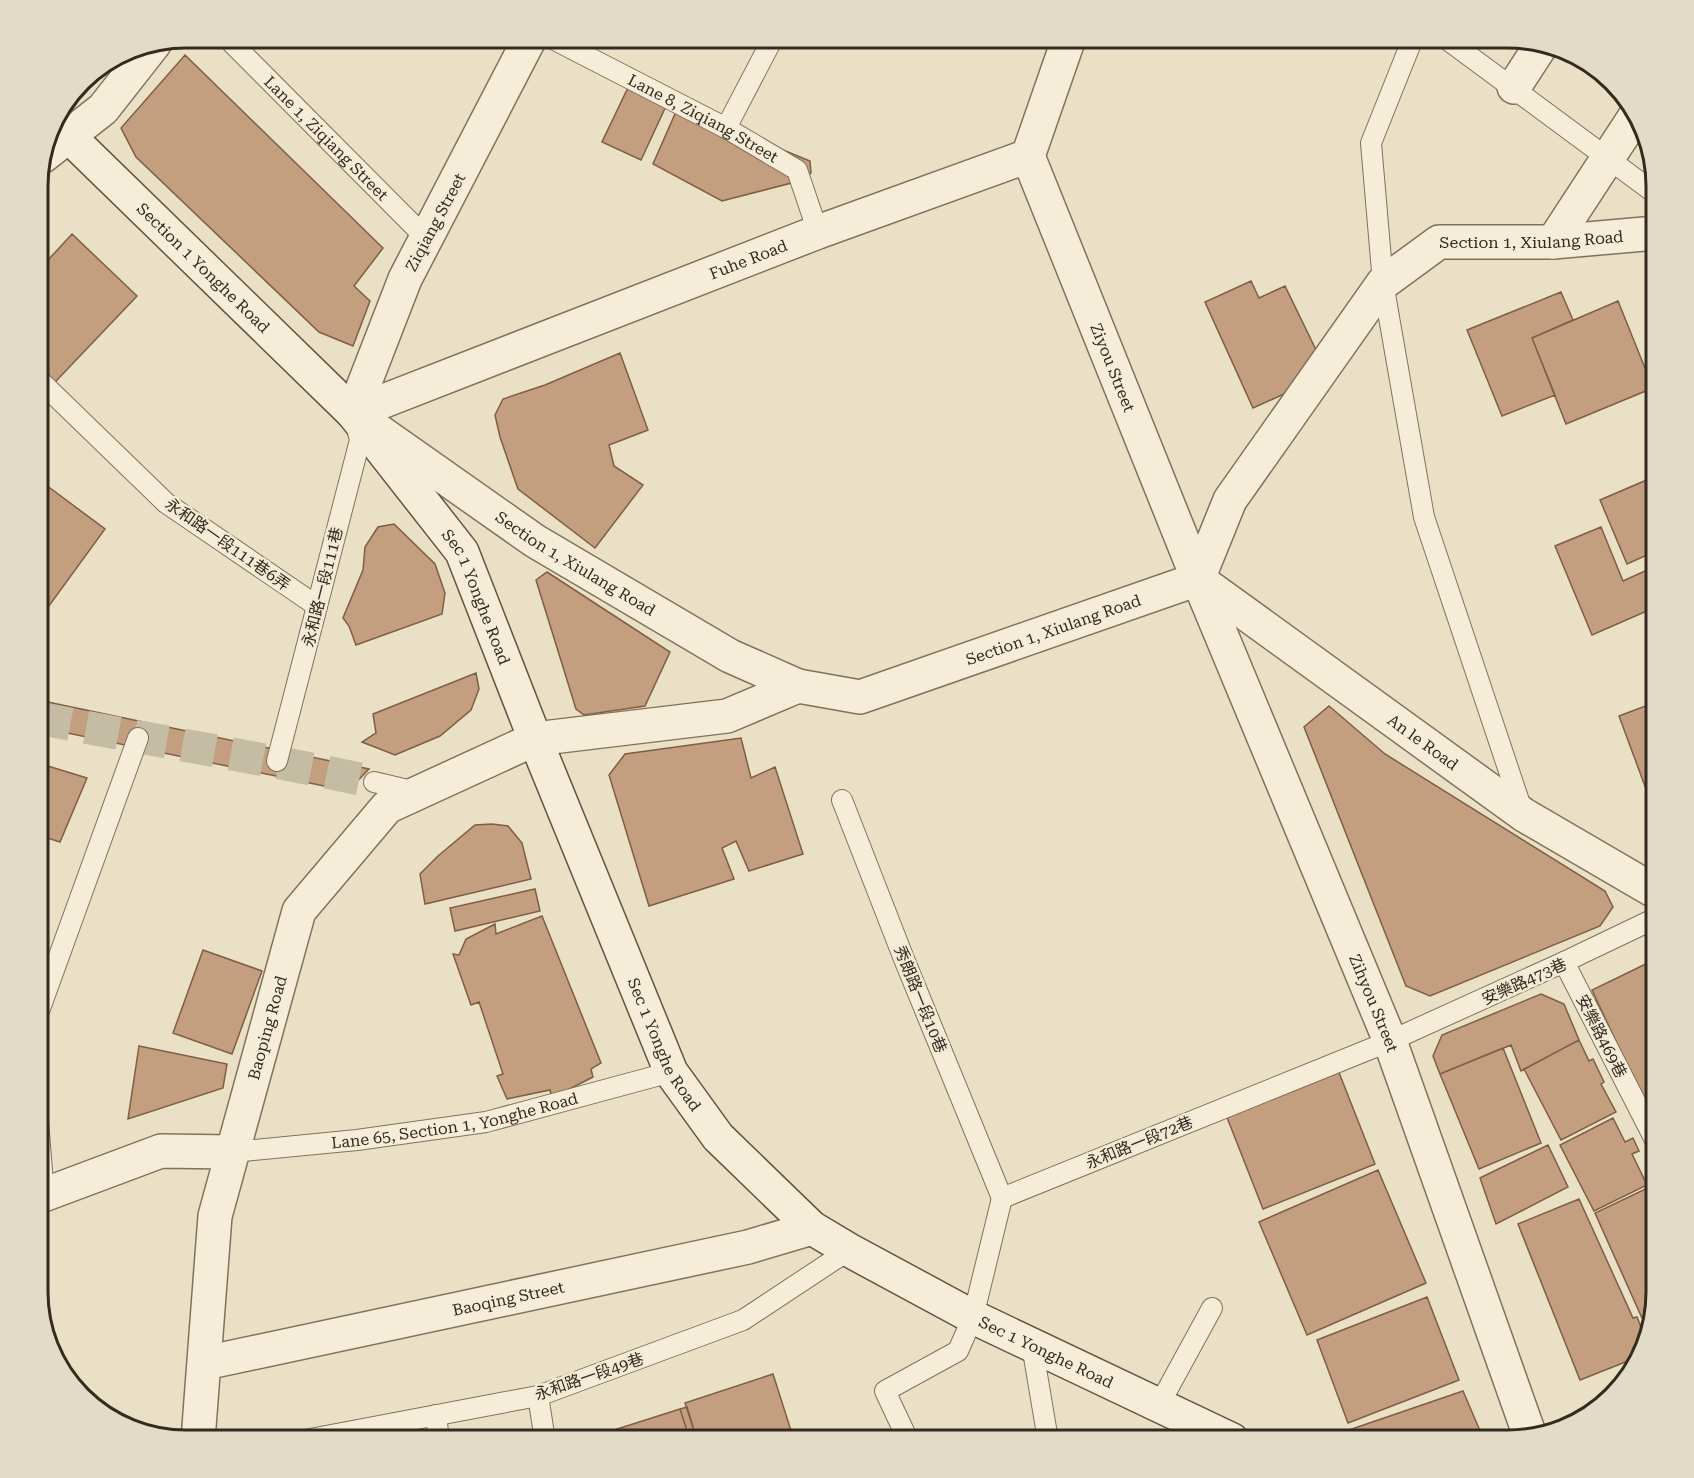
<svg xmlns="http://www.w3.org/2000/svg" width="1694" height="1478" viewBox="0 0 1694 1478" font-family="'Roboto Serif','Noto Sans TC',serif">
	<rect width="100%" height="100%" fill="#e9e0c5"/>
	<path fill="#c39e7f" stroke="#7e5e46" stroke-width="1.5" d="M185,55L383,248L354,286L370,301L353,346L319,332L136,157L121,128Z
		M635,73L673,91L641,160L602,142Z
		M678,107L810,161L811,173L803,180L722,201L653,164Z
		M72,234L137,296L39,399L38,398V271Z
		M1251,281L1259,298L1285,286L1318,354L1295,389L1253,408L1205,302Z
		M1561,292L1573,320L1532,338L1555,395L1502,416L1467,330Z
		M1618,301L1653,388L1566,424L1532,338Z
		M620,353L648,430L609,445L614,466L643,485L595,548L518,489L500,437L495,415L503,399L545,385Z
		M1656,476V551L1627,564L1600,500Z
		M38,479L105,529L38,621Z
		M394,524L435,564L445,593L442,614L356,645L349,626L343,618L363,570L365,547L378,527Z
		M1601,527L1623,581L1656,566V607L1592,635L1555,546Z
		M547,572L670,652L645,706L584,715L576,709L536,580Z
		M476,673L479,689L471,710L440,736L395,755L362,742L376,733L373,714Z
		M38,700L369,769L348,791L38,727Z
		M1656,702V816L1619,716Z
		M1329,706L1385,754L1605,891L1613,907L1600,926L1430,996L1406,986L1304,727Z
		M741,738L751,778L775,767L803,854L749,871L736,841L722,848L734,879L649,906L609,775L625,754Z
		M38,763L87,778L60,842L38,835Z
		M492,824L508,826L522,843L531,879L425,904L420,874L438,856L475,825Z
		M535,889L540,911L455,931L450,908Z
		M542,916L601,1063L591,1069L593,1077L552,1098L550,1090L507,1099L497,1076L503,1074L479,1002L471,1005L453,954L459,955L466,939L495,924L496,934Z
		M203,950L262,971L232,1054L173,1033Z
		M1656,959V1127L1592,990Z
		M1541,994L1564,1004L1579,1040L1521,1071L1511,1045L1440,1074L1433,1056L1442,1035Z
		M1579,1040L1589,1061L1593,1059L1604,1082L1601,1084L1616,1112L1561,1140L1524,1069Z
		M139,1046L227,1064L223,1088L128,1119Z
		M1503,1048L1541,1143L1479,1169L1440,1074Z
		M1338,1070L1375,1164L1263,1209L1226,1115Z
		M1613,1118L1625,1142L1633,1138L1639,1151L1632,1154L1647,1185L1594,1211L1560,1145Z
		M1548,1145L1568,1187L1496,1224L1480,1178Z
		M1378,1170L1426,1283L1307,1335L1259,1222Z
		M1656,1184V1301L1654,1313L1642,1318L1595,1213Z
		M1579,1199L1633,1318L1637,1317L1647,1342L1645,1349L1635,1364L1633,1359L1580,1380L1518,1224Z
		M1427,1297L1459,1380L1348,1423L1317,1340Z
		M773,1374L794,1440H697L685,1403Z
		M1463,1391L1484,1440H1353L1349,1430Z
		M1608,1399V1400L1574,1423L1571,1415Z
		M687,1407L697,1440H690L680,1409Z
		M680,1409L690,1440H593L592,1437Z"/>
	<g fill="none" stroke-linecap="round" stroke-linejoin="round">
		<path stroke="#c5bca4" stroke-width="33" stroke-dasharray="33 16" stroke-linecap="butt" d="M38,718C150,740 263,758 374,782"/>
		<g stroke="#82725d" stroke-width="22">
			<g id="service">
				<path id="s1" d="M227,38L427,239"/>
				<path id="s2" d="M551,38L726,128L797,170L818,232"/>
				<path d="M1413,38L1371,143L1383,283L1424,517L1523,813"/>
				<path d="M1445,38L1656,194"/>
				<path d="M726,128L773,38"/>
				<path d="M38,379L166,503L317,606"/>
				<path d="M277,761L360,440L355,421"/>
				<path d="M374,782L416,792"/>
				<path d="M842,800L904,959L1002,1198"/>
				<path d="M1564,962L1656,1142"/>
				<path d="M38,1014L138,738"/>
				<path d="M38,1121L44,1195"/>
				<path id="s3" d="M233,1152L357,1140L486,1122L671,1072"/>
				<path d="M1002,1198L1390,1041L1564,962L1656,918"/>
				<path d="M1032,1345L1048,1440"/>
				<path d="M538,1396L545,1440"/>
				<path d="M1159,1405L1212,1308"/>
				<path d="M436,1415L439,1440"/>
				<path d="M305,1440L538,1396L743,1320L849,1250"/>
				<path d="M908,1440L885,1391L958,1351L973,1317L1002,1198"/>
			</g>
		</g>
		<g stroke="#82725d" stroke-width="36">
			<g id="minor">
				<path id="s4" d="M530,38L405,279L353,413L535,541L730,656L798,686L860,697L1198,579L1230,500L1383,283L1439,242H1553L1656,233"/>
				<path d="M1514,87L1542,44"/>
				<path d="M43,156L103,109L154,44"/>
				<path d="M1553,242L1636,115"/>
				<path id="s5" d="M1198,579L1524,815L1656,892"/>
				<path d="M38,1197L161,1151L233,1152"/>
				<path id="s6" d="M205,1363L748,1247L812,1228"/>
				<path id="s7" d="M198,1440L215,1216L299,911L387,807L535,739L727,716L798,686"/>
			</g>
		</g>
		<g stroke="#82725d" stroke-width="36">
			<g id="tertiary">
				<path id="s8" d="M1028,156L1198,579L1390,1041L1530,1436"/>
				<path d="M1028,156L1069,38"/>
				<path id="s9" d="M353,413L818,232L1028,156"/>
			</g>
		</g>
		<g stroke="#645340" stroke-width="36">
			<g id="secondary">
				<path id="s10" d="M53,121L353,413L462,552L535,739L671,1072L718,1137L812,1228L849,1250L973,1317L1232,1440"/>
			</g>
		</g>
		<use href="#service" stroke="#f5edd8" stroke-width="20"/>
		<use href="#minor" stroke="#f5edd8" stroke-width="33"/>
		<use href="#tertiary" stroke="#f5edd8" stroke-width="33"/>
		<use href="#secondary" stroke="#f5edd8" stroke-width="33"/>
	</g>
	<g text-anchor="middle" stroke-width="5" stroke-linejoin="round" paint-order="stroke">
		<g font-size="16" fill="#342a20" stroke="#f1ead4">
			<text dy="6" stroke="none"><textPath href="#s2" startOffset="172">Lane 8, Ziqiang Street</textPath></text>
			<text dy="6" stroke="none"><textPath href="#s1" startOffset="141">Lane 1, Ziqiang Street</textPath></text>
			<text transform="translate(435 222) rotate(-62)" y="6">Ziqiang Street</text>
			<text dy="6" stroke="none"><textPath href="#s4" startOffset="1872">Section 1, Xiulang Road</textPath></text>
			<text dy="6" stroke="none"><textPath href="#s9" startOffset="424">Fuhe Road</textPath></text>
			<text dy="6" stroke="none"><textPath href="#s10" startOffset="210">Section 1 Yonghe Road</textPath></text>
			<text dy="6" stroke="none"><textPath href="#s8" startOffset="228">Ziyou Street</textPath></text>
			<text transform="translate(228 544) rotate(35)" y="6">永和路一段111巷6弄</text>
			<text dy="6" stroke="none"><textPath href="#s4" startOffset="684">Section 1, Xiulang Road</textPath></text>
			<text transform="translate(322 587) rotate(-76)" y="6">永和路一段111巷</text>
			<text dy="6" stroke="none"><textPath href="#s10" startOffset="642">Sec 1 Yonghe Road</textPath></text>
			<text dy="6" stroke="none"><textPath href="#s4" startOffset="1206">Section 1, Xiulang Road</textPath></text>
			<text dy="6" stroke="none"><textPath href="#s5" startOffset="278">An le Road</textPath></text>
			<text transform="translate(1524 981) rotate(-24)" y="6">安樂路473巷</text>
			<text transform="translate(921 999) rotate(68)" y="6">秀朗路一段10巷</text>
			<text dy="6" stroke="none"><textPath href="#s8" startOffset="915">Zihyou Street</textPath></text>
			<text dy="6" stroke="none"><textPath href="#s7" startOffset="420">Baoping Road</textPath></text>
			<text transform="translate(1602 1036) rotate(63)" y="6">安樂路469巷</text>
			<text dy="6" stroke="none"><textPath href="#s10" startOffset="1128">Sec 1 Yonghe Road</textPath></text>
			<text dy="6" stroke="none"><textPath href="#s3" startOffset="224">Lane 65, Section 1, Yonghe Road</textPath></text>
			<text transform="translate(1139 1142) rotate(-22)" y="6">永和路一段72巷</text>
			<text dy="6" stroke="none"><textPath href="#s6" startOffset="310">Baoqing Street</textPath></text>
			<text dy="6" stroke="none"><textPath href="#s10" startOffset="1632">Sec 1 Yonghe Road</textPath></text>
			<text transform="translate(589 1376) rotate(-19)" y="6">永和路一段49巷</text>
		</g>
	</g>
	<path d="M0 0H1694V1478H0ZM186 48H1508A138 138 0 0 1 1646 186V1292A138 138 0 0 1 1508 1430H186A138 138 0 0 1 48 1292V186A138 138 0 0 1 186 48Z" fill="#e2dbc6" fill-rule="evenodd"/>
	<path fill="none" stroke="#342a20" stroke-width="3" d="M186 48H1508A138 138 0 0 1 1646 186V1292A138 138 0 0 1 1508 1430H186A138 138 0 0 1 48 1292V186A138 138 0 0 1 186 48Z"/>
</svg>
